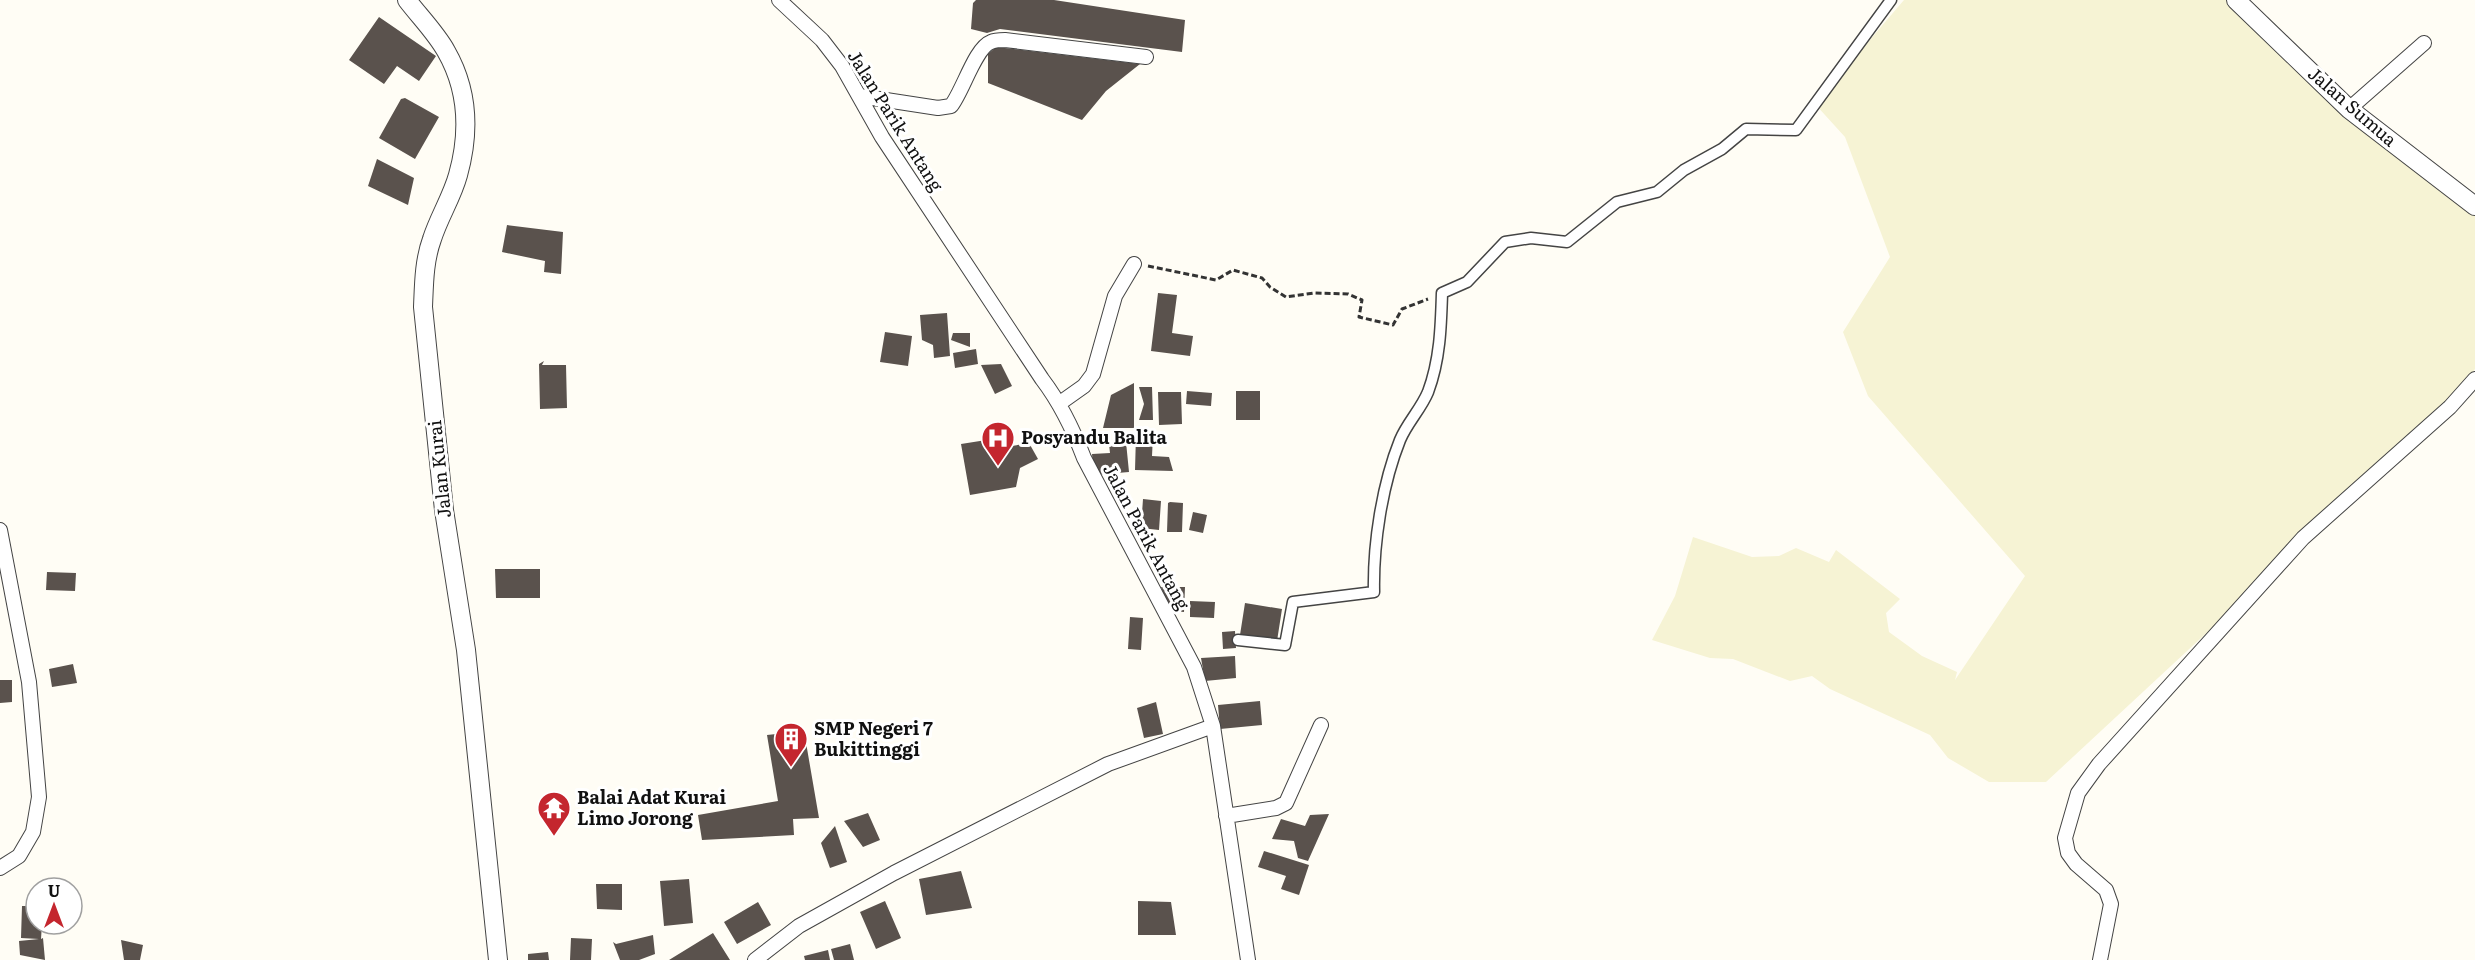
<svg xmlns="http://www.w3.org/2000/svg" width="2475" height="960" viewBox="0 0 2475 960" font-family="Literata,serif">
	<rect width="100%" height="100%" fill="#fffdf5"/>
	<path fill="#f6f3d4" d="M1904,0H2236L2475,206V369L2450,407L2046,782H1989L1948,758L1930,735L1830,689L1812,676L1790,681L1733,659L1710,658L1652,640L1675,596L1693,537L1752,557L1779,556L1796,548L1829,562L1836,550L1900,599L1886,613L1889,632L1922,656L1957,672L1955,680L2025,576L1868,396L1843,332L1890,257L1845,137L1815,104Z"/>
	<path fill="#5a524d" d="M976,0H1054L1185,20L1182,52L1000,29L987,33L971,29L973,3Z
		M379,17L436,56L419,81L397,66L384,84L349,60Z
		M996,47L1140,64L1106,91L1082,120L988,83V54Z
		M405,98L439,117L415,159L379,138L401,99Z
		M377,159L414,178L408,205L368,186Z
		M507,225L563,232L561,274L544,272L545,261L502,252Z
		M1158,293L1177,295L1172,333L1193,336L1190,356L1151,351Z
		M947,313L950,356L934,358L933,345L922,340L920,315Z
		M885,332L912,336L908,366L880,362Z
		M953,333H970V347L951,340Z
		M976,349L978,364L955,368L953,353Z
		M544,361L542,365H566L567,408L540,409L539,364Z
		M1001,364L1012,386L995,394L981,365Z
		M1134,383V428H1103L1111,395Z
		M1139,387H1152L1153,420H1139L1144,404Z
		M1187,391L1212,393L1211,406L1186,404Z
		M1236,391H1260V420H1236Z
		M1158,392H1181L1182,424L1159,425Z
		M1136,435H1153L1152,456L1169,457L1173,471L1135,470Z
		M999,438L1000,448L1029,443L1038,459L1020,468L1016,487L970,495L961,444Z
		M1126,442L1129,472L1094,475L1092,454L1110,453L1109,444Z
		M1143,499L1161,501L1159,530L1141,528Z
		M1170,502L1183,503L1182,532H1167L1168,503Z
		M1193,512L1207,515L1203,533L1189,530Z
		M495,569H540V598H496Z
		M47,572L76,573L75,591L46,590Z
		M1161,587H1185L1184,612L1170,611Z
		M1190,601L1215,602L1214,618L1190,617Z
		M1245,603L1282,609L1277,641L1240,635Z
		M1130,617L1143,618L1141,650L1128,649Z
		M1235,631L1236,648L1223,649L1222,632Z
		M1235,656L1236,678L1205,681L1201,658Z
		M73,664L77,683L52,687L49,669Z
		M0,680H12V702L0,703Z
		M1260,701L1262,725L1220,729L1218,705Z
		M1156,702L1163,734L1144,738L1137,708Z
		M804,731L819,818L793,819L794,835L702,840L698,815L778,801L767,735Z
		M868,813L880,840L863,847L844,821Z
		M1329,814L1308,861L1298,858L1294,841L1272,839L1281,819L1305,826L1310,815Z
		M835,826L847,862L830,868L821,843Z
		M1264,851L1309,865L1299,895L1281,889L1286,876L1258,867Z
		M961,871L972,908L926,915L919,879Z
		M689,879L693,923L664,926L660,881Z
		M596,884H622V910L597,909Z
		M885,901L901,938L876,949L860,912Z
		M1138,901L1171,902L1176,935H1138Z
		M758,902L771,925L737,944L724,922Z
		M22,906H36V924H42L41,939L43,938L45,960L20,955L19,941L39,939L21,938Z
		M713,933L730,960H669Z
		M653,935L655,954L639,960H620L613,942L616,944Z
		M571,938L592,939L591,960H570Z
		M121,940L143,945L140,960H124Z
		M850,944L854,960H834L831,949Z
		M828,950L830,960H805L804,956Z
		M548,952L549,960H528V954Z"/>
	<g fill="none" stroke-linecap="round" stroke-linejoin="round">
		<g stroke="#444" stroke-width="13">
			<path id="pedestrian" d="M1238,640L1285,645L1293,602L1374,592C1373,544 1382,485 1400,440C1407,423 1421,409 1428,392C1440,360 1441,327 1442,293L1467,282L1505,242L1531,238L1567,242L1617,202L1657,192L1684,170L1722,149L1746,129L1796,130L1891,0"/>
		</g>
		<g stroke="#444" stroke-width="16">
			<path id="minor" d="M779,0L822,40L842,66L882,137L1042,379C1061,404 1073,429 1084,458L1194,667L1213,726L1248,960
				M860,96L938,108L951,106C963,91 975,48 991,42C995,40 1001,40 1005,40L1146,57
				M2349,109L2424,43
				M1060,403L1084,386L1093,374L1115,296L1134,264
				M0,530L29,682L39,797L33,832L19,856L0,868
				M1226,816L1276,808L1286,803L1321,725
				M755,960L799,926L894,873L1108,764L1213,726
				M2100,960L2111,904L2106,890L2076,864L2068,853L2065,838L2078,793L2099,764L2303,538L2450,407L2475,379"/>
		</g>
		<g stroke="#444" stroke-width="20">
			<path id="tertiary" d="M407,0C420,17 436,33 446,51C469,91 470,132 458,175C452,197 439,217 432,239C424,261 424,284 423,307L444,510L466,650L498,960
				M2236,0L2349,109L2475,206"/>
		</g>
		<path stroke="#333" stroke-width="3" stroke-dasharray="6 3" stroke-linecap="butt" d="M1148,266L1216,280L1233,270L1262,278L1270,287L1286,297L1314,293L1348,294L1362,300L1359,317L1393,325L1402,309L1428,299"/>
		<use href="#pedestrian" stroke="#fff" stroke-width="10"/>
		<use href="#minor" stroke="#fff" stroke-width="14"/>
		<use href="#tertiary" stroke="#fff" stroke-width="18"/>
	</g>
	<defs>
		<g id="hospital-pin" transform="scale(1.725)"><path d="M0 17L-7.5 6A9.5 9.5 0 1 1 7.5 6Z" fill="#c4262e" stroke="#fff"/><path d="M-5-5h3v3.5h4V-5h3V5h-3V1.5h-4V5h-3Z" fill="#fff"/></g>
		<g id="building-pin" transform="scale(1.725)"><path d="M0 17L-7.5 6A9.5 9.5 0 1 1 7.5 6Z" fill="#c4262e" stroke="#fff"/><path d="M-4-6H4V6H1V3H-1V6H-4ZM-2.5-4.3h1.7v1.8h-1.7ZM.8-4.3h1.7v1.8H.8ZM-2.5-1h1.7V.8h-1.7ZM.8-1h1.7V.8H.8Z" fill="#fff"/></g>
		<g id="temple-pin" transform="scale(1.725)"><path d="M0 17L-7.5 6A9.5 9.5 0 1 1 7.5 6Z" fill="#c4262e" stroke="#fff"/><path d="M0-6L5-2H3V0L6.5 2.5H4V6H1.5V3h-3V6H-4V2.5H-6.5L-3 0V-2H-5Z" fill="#fff"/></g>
	</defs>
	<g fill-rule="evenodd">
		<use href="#hospital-pin" x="998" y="438"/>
		<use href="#building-pin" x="791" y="739"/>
		<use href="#temple-pin" x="554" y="808"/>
	</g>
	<g text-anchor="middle" stroke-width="6" stroke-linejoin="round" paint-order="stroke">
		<g font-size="18" fill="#111" stroke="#fff">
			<text transform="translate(2352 107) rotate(41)" y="6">Jalan Sumua</text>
			<text transform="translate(895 121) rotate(58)" y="6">Jalan Parik Antang</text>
			<text transform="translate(440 469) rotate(-96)" y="6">Jalan Kurai</text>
			<text transform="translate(1146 537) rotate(62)" y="6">Jalan Parik Antang</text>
		</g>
		<g font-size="18" font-weight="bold" fill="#111" stroke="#fff" text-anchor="start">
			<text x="1021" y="444">Posyandu Balita</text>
			<text x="814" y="735">SMP Negeri 7<tspan x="814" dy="21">Bukittinggi</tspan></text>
			<text x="577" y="804">Balai Adat Kurai<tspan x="577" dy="21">Limo Jorong</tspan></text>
		</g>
	</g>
	<g transform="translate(54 906)"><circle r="28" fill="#ffffff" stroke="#a0a0a0" stroke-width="1.5"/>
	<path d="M0-4.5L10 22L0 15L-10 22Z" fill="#c4262e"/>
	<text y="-9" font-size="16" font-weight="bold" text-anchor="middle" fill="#111111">U</text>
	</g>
</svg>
